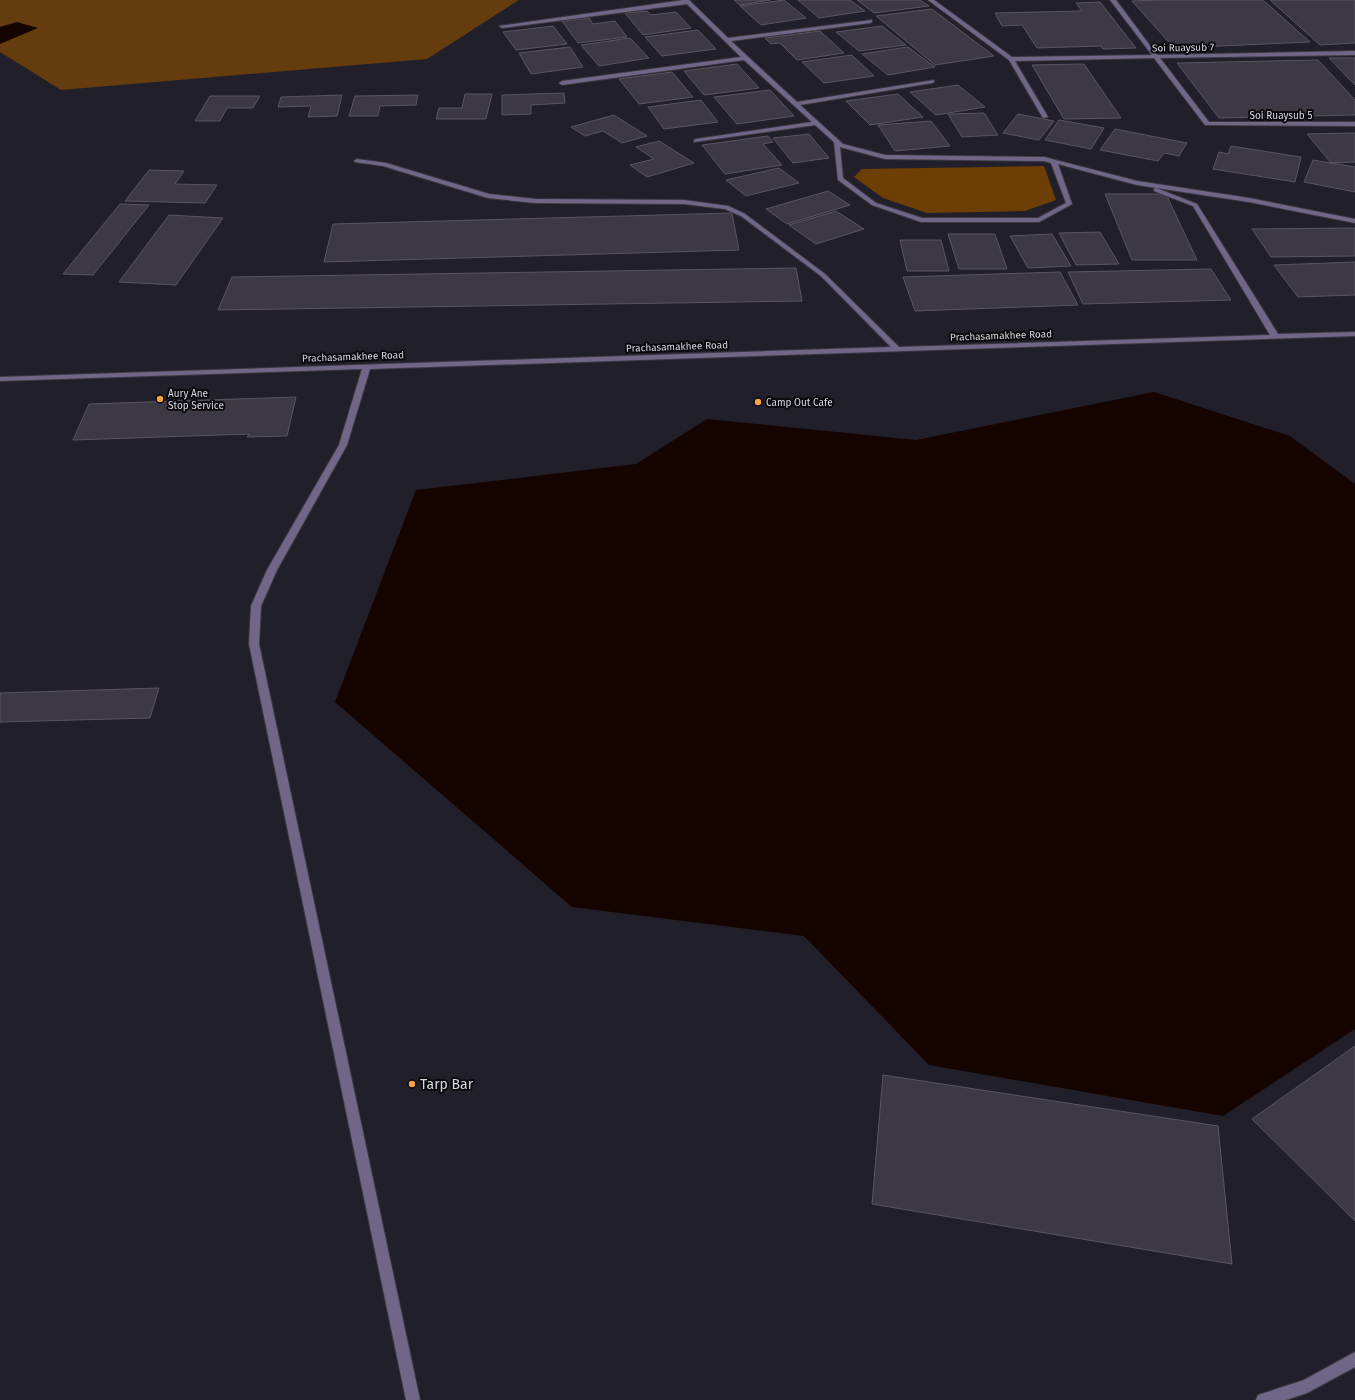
<svg xmlns="http://www.w3.org/2000/svg" width="1355" height="1400" viewBox="0 0 1355 1400" font-family="'Fira Sans',sans-serif">
	<rect width="100%" height="100%" fill="#211f29"/>
	<path fill="#643c0d" d="M0,0H519L427,59L61,90L0,52Z"/>
	<path fill="#6d3f05" d="M1044,166L1056,200L1025,211L927,213L883,198L854,177L862,169Z"/>
	<path fill="#150400" d="M17,22L38,28L0,44V27Z
		M1154,392L1290,436L1355,484V1029L1223,1116L929,1065L804,936L572,907L335,702L416,490L636,464L707,419L916,440Z"/>
	<path fill="#3c3944" stroke="#595662" d="M734,0H770L740,5Z
		M784,0L806,18L761,25L740,6Z
		M798,0H850L865,11L819,18Z
		M857,0H920L929,6L874,13Z
		M1161,0H1263L1310,42L1174,48L1132,1Z
		M1270,0H1355V43L1320,45Z
		M1100,2L1136,48L1103,49L1101,46L1037,48L1022,25L1002,26L995,13L1082,11L1076,3Z
		M932,9L994,56L935,65L876,16Z
		M647,11L651,15L676,12L691,28L643,35L625,13Z
		M589,18L593,24L615,21L627,37L578,43L562,21Z
		M553,26L567,44L516,50L503,32Z
		M882,26L906,45L859,51L836,32Z
		M698,30L716,49L662,56L645,37Z
		M820,31L844,53L797,60L780,43L771,44L765,38Z
		M630,38L649,58L599,66L581,45Z
		M570,47L583,67L531,74L519,53Z
		M908,47L935,67L888,75L862,54Z
		M852,55L874,76L824,83L802,62Z
		M1329,58H1355V85Z
		M1318,60L1355,100V115L1219,118L1177,63Z
		M737,64L759,88L704,95L684,71Z
		M1084,64L1121,118L1064,119L1032,65Z
		M672,72L693,97L639,104L619,79Z
		M958,85L985,107L936,115L910,92Z
		M770,90L794,116L737,124L714,97Z
		M564,93L565,103L531,105V114L502,115V95Z
		M465,94H492L486,119H436L439,108H462Z
		M898,94L923,117L870,125L846,101Z
		M342,95L337,116L308,117L311,106L278,107L281,97Z
		M418,95L416,105L380,106L378,116H349L355,96Z
		M210,96H260L253,108H227L220,121H195Z
		M701,100L718,122L664,129L648,107Z
		M984,113L998,135L962,137L948,114Z
		M1018,114L1054,121L1039,140L1003,133Z
		M614,115L647,136L622,143L603,131L585,136L571,127Z
		M1059,120L1104,128L1091,149L1045,140Z
		M931,121L950,146L895,151L878,125Z
		M1115,129L1187,143L1179,156L1164,153L1158,161L1100,150Z
		M1355,133V162L1331,163L1307,134Z
		M809,134L829,158L793,163L773,138Z
		M768,136L773,142L763,144L782,165L725,174L702,145Z
		M659,141L694,163L647,177L630,165L654,159L636,147Z
		M1231,146L1301,157L1295,182L1213,169L1219,152L1228,154Z
		M1313,160L1355,167V192L1304,182Z
		M779,168L799,183L746,196L726,180Z
		M149,170L184,171L175,184L217,185L205,203L125,201Z
		M828,191L850,205L787,224L766,209Z
		M1105,194H1166L1197,260H1132Z
		M120,204L149,205L93,275L63,274Z
		M836,211L864,229L816,244L789,225Z
		M732,213L739,250L324,262L333,224Z
		M169,215L223,218L176,285L119,282Z
		M1355,228V256L1271,257L1252,229Z
		M1100,232L1119,264L1076,265L1059,233Z
		M948,234H995L1007,269H959Z
		M1052,234L1071,266L1028,268L1010,236Z
		M900,240H941L949,271H907Z
		M1355,262V295L1298,297L1274,265Z
		M796,268L802,301L218,310L232,277Z
		M1211,269L1231,300L1083,304L1068,272Z
		M1060,272L1078,305L915,311L903,277Z
		M296,397L287,436L247,437L249,434L73,440L89,404Z
		M159,688L150,718L0,722V693Z
		M1355,1046V1221L1252,1119Z
		M883,1075L1218,1126L1232,1264L872,1204Z"/>
	<g fill="none" stroke-linecap="round" stroke-linejoin="round">
		<g stroke="#3b3942" stroke-width="2">
			<path id="minor" d="M684,0H689L728,38L872,20V22L870,23L731,41L797,102L934,80V82L932,83L800,105L843,144L885,155L1044,157L1137,181L1249,198L1355,219V223L1249,202L1137,185L1058,164L1072,204L1039,222H921L872,205L838,180L834,142L815,125L694,142V140L696,139L812,122L744,60L562,85L559,83L562,81L741,57L687,4L502,28L499,26ZM840,147L885,159L1044,161L1051,163L1066,203L1038,218H922L876,203L843,178Z
				M928,0H934L1012,57L1152,55L1110,0H1116L1157,55L1355,51V55L1160,58L1209,122H1355V126L1205,125L1154,58L1015,61L1048,117L1043,118L1009,60Z
				M357,159L386,163L489,194L535,199L684,200L728,206L745,214L825,274L899,347L1270,335L1193,206L1154,191V189L1156,188L1197,204L1278,334L1355,332V336L370,369L347,445L277,570L261,606L259,644L420,1400H406L249,644L251,606L267,570L339,445L362,369L0,381V377L891,347L821,276L741,216L725,209L684,204L535,203L488,198L383,166L355,162L354,161Z
				M1355,1352V1367L1307,1393L1286,1400H1256L1258,1395L1304,1380Z"/>
		</g>
		<use href="#minor" fill="#706788" fill-rule="evenodd"/>
	</g>
	<g fill="#f6a248" stroke="#0a090e" stroke-width="1.5">
		<circle cx="160" cy="399" r="4"/>
		<circle cx="758" cy="402" r="4"/>
		<circle cx="412" cy="1084" r="4"/>
	</g>
	<g text-anchor="middle" stroke-width="4" stroke-linejoin="round" paint-order="stroke">
		<g font-size="10" fill="#dad8df" stroke="#0a090e">
			<text transform="translate(1183 47) rotate(-1)" y="4">Soi Ruaysub 7</text>
			<text x="1281" y="119">Soi Ruaysub 5</text>
			<text transform="translate(1001 335) rotate(-2)" y="4">Prachasamakhee Road</text>
			<text transform="translate(677 346) rotate(-2)" y="4">Prachasamakhee Road</text>
			<text transform="translate(353 356) rotate(-2)" y="4">Prachasamakhee Road</text>
		</g>
		<g font-size="10" fill="#dad8df" stroke="#0a090e" text-anchor="start">
			<text x="168" y="397">Aury Ane<tspan x="168" dy="12">Stop Service</tspan></text>
			<text x="766" y="406">Camp Out Cafe</text>
		</g>
		<g font-size="14" fill="#dad8df" stroke="#0a090e" text-anchor="start">
			<text x="420" y="1089">Tarp Bar</text>
		</g>
	</g>
</svg>
